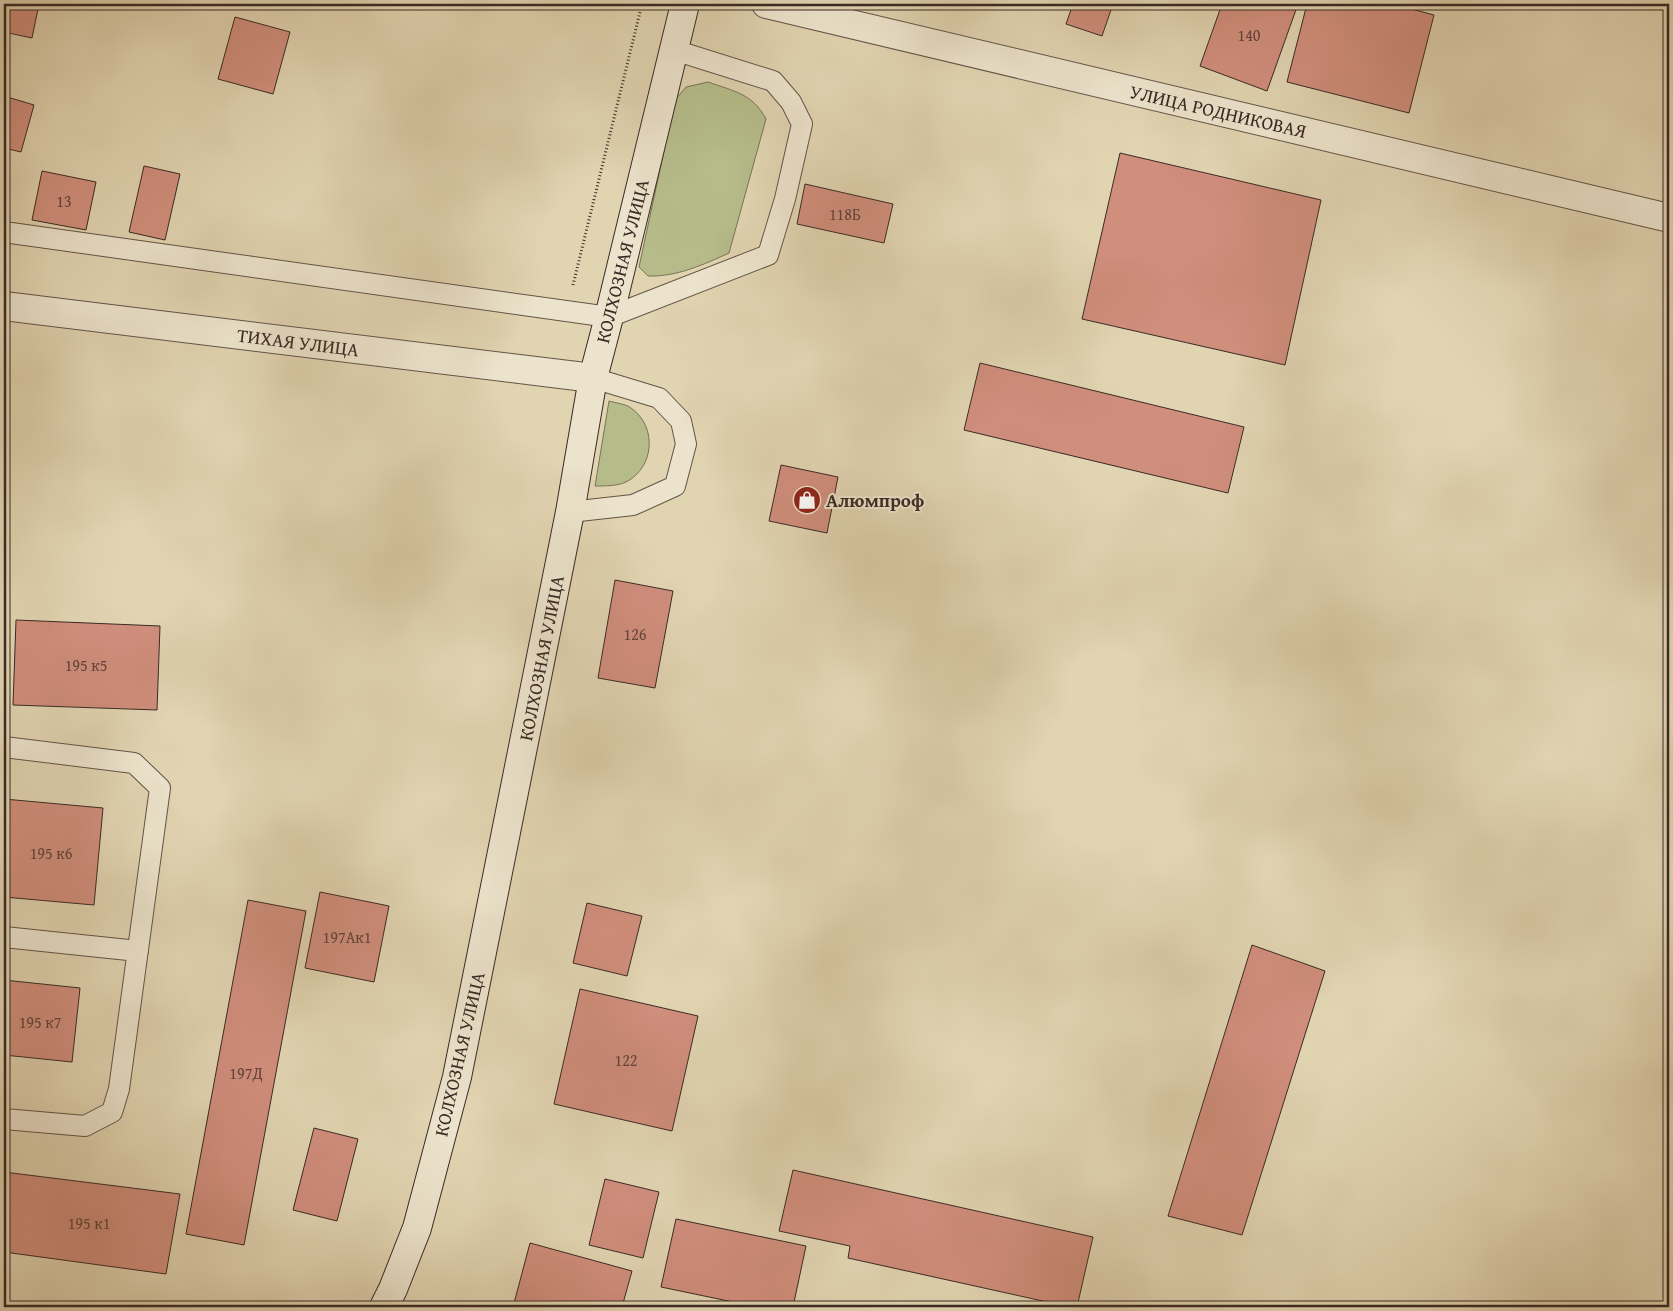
<svg xmlns="http://www.w3.org/2000/svg" width="1673" height="1311" viewBox="0 0 1673 1311" font-family="'Gentium Book Plus',serif">
	<rect width="100%" height="100%" fill="#e1d4b1"/>
	<filter id="stains"><feTurbulence type="fractalNoise" baseFrequency=".004" numOctaves="4"/><feColorMatrix values="0 0 0 0 .2 0 0 0 0 .09 0 0 0 0 .02 0 0 0 .5 -.17"/></filter>
	<radialGradient id="worn" r=".72"><stop offset=".6" stop-color="#630" stop-opacity="0"/><stop offset="1" stop-color="#630" stop-opacity=".3"/></radialGradient>
	<path fill="#b5bc8a" stroke="#787358" d="M708,82C734,91 753,94 766,119L729,253C703,265 676,277 648,276L639,267L675,100L686,87Z
		M609,401C616,403 626,404 631,408C658,427 654,468 626,482C618,486 604,486 595,486Z"/>
	<path fill="#d08e7c" stroke="#3a2a25" d="M4,4H39L32,38L4,32Z
		M1073,4H1113L1102,36L1066,24Z
		M1222,4H1298L1267,91L1200,66Z
		M1307,4H1393L1434,15L1409,113L1287,82Z
		M235,17L290,32L273,94L218,79Z
		M4,96L34,105L21,152L4,148Z
		M1120,153L1321,200L1285,365L1082,319Z
		M144,166L180,174L165,240L129,232Z
		M42,171L96,182L86,230L32,220Z
		M805,184L893,204L884,243L797,224Z
		M980,363L1244,427L1228,493L964,430Z
		M781,465L838,477L827,533L769,521Z
		M615,580L673,591L655,688L598,678Z
		M16,620L160,626L157,710L13,705Z
		M4,799L103,808L94,905L4,897Z
		M320,892L389,906L374,982L305,968Z
		M248,900L306,911L244,1245L186,1234Z
		M587,903L642,916L627,976L573,963Z
		M1252,945L1325,971L1242,1235L1168,1216Z
		M4,980L80,988L72,1062L4,1055Z
		M580,989L698,1016L672,1131L554,1104Z
		M314,1128L358,1139L337,1221L293,1210Z
		M793,1170L1093,1237L1077,1307H1070L848,1258L850,1246L779,1231Z
		M4,1172L180,1194L166,1274L4,1252Z
		M605,1179L659,1192L643,1258L589,1245Z
		M676,1219L806,1246L793,1307H757L661,1287Z
		M530,1243L632,1271L622,1307H513Z"/>
	<g fill="none" stroke-linecap="round" stroke-linejoin="round">
		<g stroke="#645448" stroke-width="22">
			<path id="lane" d="M4,232L609,317L768,255L785,199L802,124L791,102L773,81L674,50
				M570,512L633,505L675,486L686,444L681,421L659,398L593,378
				M4,747L134,763L160,788L119,1089L112,1112L85,1126L4,1119
				M4,937L138,951"/>
		</g>
		<g stroke="#645448" stroke-width="30">
			<path id="street" d="M766,4L1669,218
				M4,306L593,378"/>
		</g>
		<g stroke="#3a2a25" stroke-width="30">
			<path id="secondary" d="M384,1307L393,1289L417,1228L457,1077L570,512L593,378L609,317L685,4"/>
		</g>
		<path stroke="#3a2a25" stroke-width="3" stroke-dasharray="1 2.5" stroke-linecap="butt" d="M573,285L642,4"/>
		<use href="#lane" stroke="#ece3cc" stroke-width="20"/>
		<use href="#street" stroke="#ece3cc" stroke-width="28"/>
		<use href="#secondary" stroke="#ece3cc" stroke-width="28"/>
	</g>
	<defs>
		<g id="shop-disc" transform="scale(1.4375)"><circle r="9.5" fill="#8f2418" stroke="#ece3cc"/><path d="M-5-2.5h2.3a2.7 3.5 0 0 1 5.4 0H5L5.5 6h-11ZM-1.5-2.5h3a1.5 2.3 0 0 0-3 0Z" fill="#fff"/></g>
	</defs>
	<g fill-rule="evenodd">
		<use href="#shop-disc" x="807" y="500"/>
	</g>
	<g text-anchor="middle" stroke-width="4" stroke-linejoin="round" paint-order="stroke">
		<g font-size="16" fill="#60433b">
			<text x="1249" y="41">140</text>
			<text x="64" y="207">13</text>
			<text x="845" y="220">118Б</text>
			<text x="635" y="640">126</text>
			<text x="86" y="671">195 к5</text>
			<text x="51" y="859">195 к6</text>
			<text x="347" y="943">197Ак1</text>
			<text x="40" y="1028">195 к7</text>
			<text x="626" y="1066">122</text>
			<text x="246" y="1079">197Д</text>
			<text x="89" y="1229">195 к1</text>
		</g>
		<g font-size="19" fill="#3a2a25" stroke="#ece3cc">
			<text transform="translate(1218 111) rotate(13)" y="7">УЛИЦА РОДНИКОВАЯ</text>
			<text transform="translate(622 261) rotate(-76)" y="7">КОЛХОЗНАЯ УЛИЦА</text>
			<text transform="translate(298 342) rotate(7)" y="7">ТИХАЯ УЛИЦА</text>
			<text transform="translate(541 658) rotate(-79)" y="7">КОЛХОЗНАЯ УЛИЦА</text>
			<text transform="translate(459 1054) rotate(-77)" y="7">КОЛХОЗНАЯ УЛИЦА</text>
		</g>
		<g font-size="19" font-weight="bold" fill="#3a2a25" stroke="#ece3cc" text-anchor="start">
			<text x="826" y="507">Алюмпроф</text>
		</g>
	</g>
	<rect width="1673" height="1311" fill="none" stroke="#e1d4b1" stroke-width="20"/>
	<rect x="5" y="5" width="1663" height="1301" fill="none" stroke="#3a2a25" stroke-width="2.5"/>
	<rect x="10" y="10" width="1653" height="1291" fill="none" stroke="#3a2a25"/>
	<rect width="100%" height="100%" filter="url(#stains)"/>
	<rect width="100%" height="100%" fill="url(#worn)"/>
</svg>
